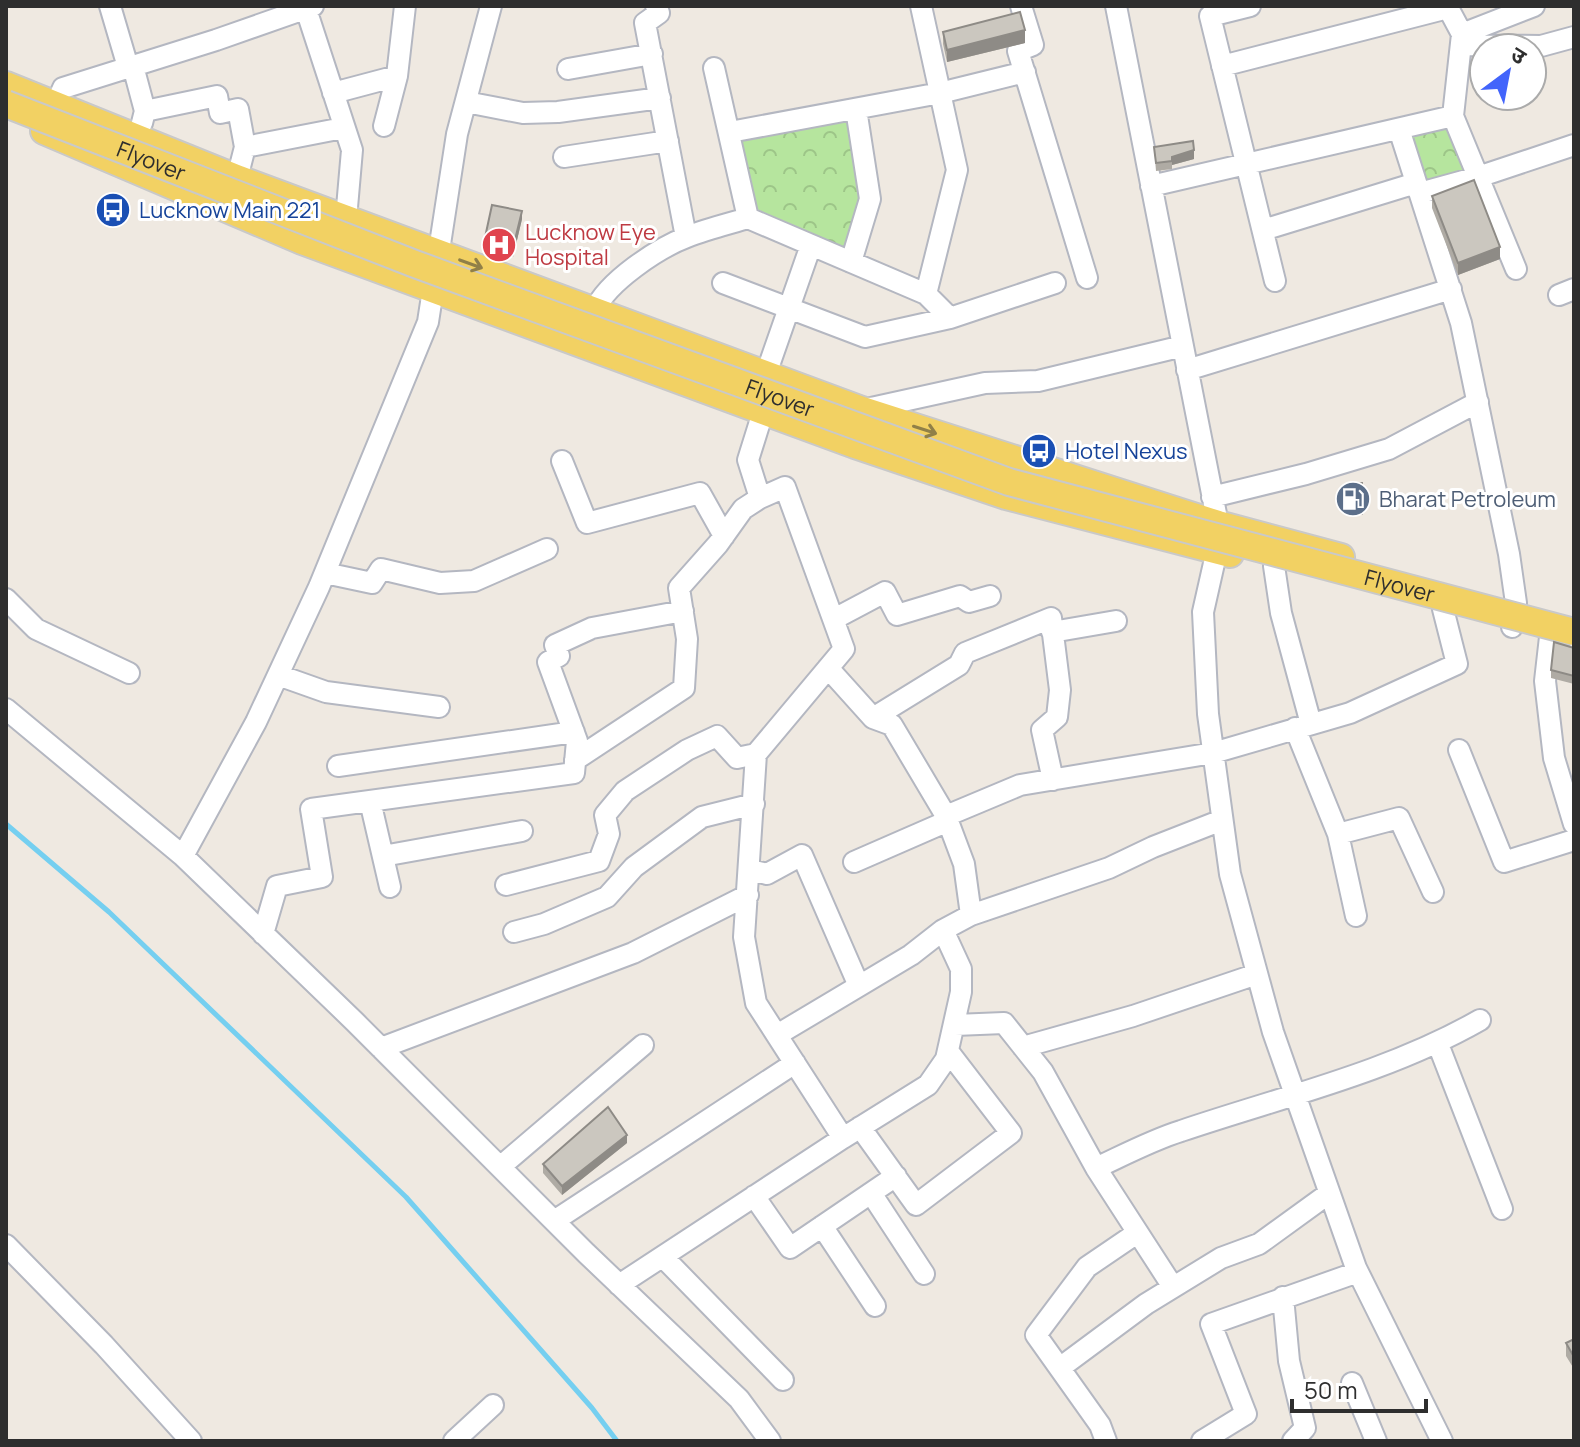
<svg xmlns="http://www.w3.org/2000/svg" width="1580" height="1447" viewBox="0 0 1580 1447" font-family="Manrope,'Noto Sans Devanagari',sans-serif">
	<defs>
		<pattern id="park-crowns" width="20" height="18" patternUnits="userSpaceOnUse" patternTransform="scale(2)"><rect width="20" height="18" fill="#b6e59e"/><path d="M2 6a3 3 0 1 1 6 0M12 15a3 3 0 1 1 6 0" fill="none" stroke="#9dc588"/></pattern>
	</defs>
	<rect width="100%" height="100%" fill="#efe9e1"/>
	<path fill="url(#park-crowns)" d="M850,117L864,200L851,250L754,208L739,135Z
		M1451,119L1468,172L1426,185L1409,132Z"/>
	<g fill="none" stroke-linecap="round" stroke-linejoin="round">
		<path stroke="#75cff0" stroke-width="5" d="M6,824L109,912L406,1197L592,1408L617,1441"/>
		<g stroke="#b4b7c1" stroke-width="24">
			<path id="minor" d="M110,6L128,67
				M305,6L352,150L346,219
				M491,6L457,134L428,322L319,587L256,722L183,856L355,1022L586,1253L739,1399L770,1441
				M656,6L659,13L645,23L686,237
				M921,6L957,170L926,294
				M1021,6L1033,45L1018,51L1087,278
				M1116,6L1218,524L1217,550L1203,612L1208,714L1230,874L1273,1032L1356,1268L1442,1441
				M1250,6L1210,16L1275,281
				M1447,6L1462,34L1453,116L1516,269
				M1462,34L1534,6
				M1461,45L1541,46L1574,37
				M133,66L145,111L142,123
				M1222,66L1448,8
				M714,68L748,218L926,294L950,318L1055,283
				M568,69L652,54
				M333,93L397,76
				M466,102L523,113L558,112L660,98
				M55,106L63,88L216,40L313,6
				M145,111L217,96L220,113L238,109L245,147L234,190
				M384,126L397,76L405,6
				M1399,129L1461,323L1509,554L1516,603L1512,627
				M730,132L940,93L1025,72
				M245,147L343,128
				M564,157L668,141
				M1151,186L1453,116
				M1420,193L1478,177L1574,145
				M1263,230L1416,183
				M811,245L766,374L761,399L763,412L748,460L760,498L785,487L844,649L756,754L744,937L756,1003L843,1138
				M851,262L870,199L856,109
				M723,283L865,337L950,318
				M1559,295L1574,289
				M595,310C607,282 658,248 687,237C707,229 728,224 748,218
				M1187,370L1451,289
				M862,410L985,383L1038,381L1183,346
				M562,461L587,523L700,493L724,536
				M1212,497L1306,474L1389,449L1478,402
				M1274,566L1281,613L1311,724
				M325,573L372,583L381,569L440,583L474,581L547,549
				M6,599L36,629L129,673
				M834,619L885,592L897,615L960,596L969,602L990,596
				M1052,632L1116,621
				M1550,637L1545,681L1554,758L1574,824
				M828,668L873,718L892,725L946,816L964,864L971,915
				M278,675L326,692L439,707
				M6,709L183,856
				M873,718L959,665L965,653L1051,618L1060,690L1057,717L1042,730L1053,780
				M1295,728L1338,834L1356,916
				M1459,750L1504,862L1574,840
				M575,760L684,688L687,639L679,588L718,544L743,509L760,498
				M338,766L574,732
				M370,801L390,887
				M946,816L1020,785L1213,753L1350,713L1457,664L1443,609
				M1338,834L1399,818L1433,892
				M383,856L522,831
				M854,862L948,821
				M750,870L767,874L802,855L859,986
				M506,885L599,861L609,834L605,815L625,791L687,750L717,736L737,758L756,754
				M514,932L544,924L607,897L634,867L702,817L754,804
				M263,934L277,886L322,877L311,809L574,773L577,741L548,662L559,656L555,645L592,628L683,611
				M955,1025L1004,1023L1043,1072L1096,1168C1124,1155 1152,1140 1181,1131C1281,1097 1387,1073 1480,1020
				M777,1035L911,955L943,930L971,915L1109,868L1153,847L1222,820
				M1438,1044L1502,1209
				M1023,1047L1133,1016L1257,974
				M381,1048L633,953L748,895
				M860,1127L916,1205L1011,1133L948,1051
				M500,1167L643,1045
				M1096,1168L1173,1287
				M871,1193L924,1274
				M754,1196L790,1248L896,1176
				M554,1221L795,1063
				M822,1226L875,1306
				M6,1245L104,1345L191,1441
				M663,1257L783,1380
				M619,1285L843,1138L928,1085L946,1059L961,992V969L943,930
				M1283,1297L1289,1361L1305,1428L1293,1441
				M1061,1367L1146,1304L1221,1258L1259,1244L1328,1194
				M1352,1383L1376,1441
				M454,1441L493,1405
				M1106,1441L1100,1425L1036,1335L1087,1267L1137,1233
				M1202,1441L1246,1414L1211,1324L1358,1272"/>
		</g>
		<g stroke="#c9c9c9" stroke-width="30">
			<path id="major" d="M6,85L239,179L862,410L1218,524L1341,557
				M44,131L302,241L855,445L1006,496L1230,554"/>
		</g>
		<use href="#minor" stroke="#fff" stroke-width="20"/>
		<use href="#major" stroke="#f2d163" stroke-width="26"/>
		<g stroke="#c9c9c9" stroke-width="30" stroke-linecap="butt">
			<g id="major-bridge">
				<path id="s1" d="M6,104L415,264L1009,482L1574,632"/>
			</g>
		</g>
		<use href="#major-bridge" stroke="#f2d163" stroke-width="26"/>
	</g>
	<path fill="#afaba4" d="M943,32L1025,43L947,62L943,44Z
		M1154,147L1194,159L1172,165V169L1156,171Z
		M1432,196L1500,259L1458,275L1432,208Z
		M522,219L513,257L484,250V242Z
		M1362,483L1363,515H1350L1349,484Z
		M1574,648V684L1551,678V670Z
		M627,1143L562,1195L543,1173V1164Z
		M1574,1339V1369L1566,1356V1343Z"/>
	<path fill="#8e8b86" d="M1025,30V43L947,62V50Z
		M1194,150V159L1172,165V157Z
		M522,211V219L513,257V248Z
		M1500,247V259L1458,275V263Z
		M627,1135V1143L562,1195V1186Z"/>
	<path fill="#cbc7bf" stroke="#8e8b86" stroke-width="2" d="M1020,12L1025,30L947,50L943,32Z
		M1193,141L1194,150L1172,157V161L1156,163L1154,147Z
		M1474,180L1500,247L1458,263L1432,196Z
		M492,205L522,211L513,248L484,242Z
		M1362,483L1363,510L1350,511L1349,484Z
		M1554,642L1574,648V676L1551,670Z
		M608,1107L627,1135L562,1186L543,1164Z
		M1574,1339V1357L1566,1343Z"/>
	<defs><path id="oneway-shaft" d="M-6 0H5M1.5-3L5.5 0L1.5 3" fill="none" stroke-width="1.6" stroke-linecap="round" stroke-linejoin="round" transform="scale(2)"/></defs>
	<g stroke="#908048">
		<use href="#oneway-shaft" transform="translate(471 264) rotate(20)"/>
		<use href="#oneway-shaft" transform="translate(925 430) rotate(18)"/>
	</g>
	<defs>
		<g id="bus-disc" transform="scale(1.8)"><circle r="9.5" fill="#1a4fb4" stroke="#fff"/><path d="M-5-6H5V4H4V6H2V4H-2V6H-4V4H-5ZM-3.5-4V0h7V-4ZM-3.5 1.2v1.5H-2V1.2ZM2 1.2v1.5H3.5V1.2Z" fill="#fff"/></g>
		<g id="hospital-disc" transform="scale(1.8)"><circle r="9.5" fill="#e0444e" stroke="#fff"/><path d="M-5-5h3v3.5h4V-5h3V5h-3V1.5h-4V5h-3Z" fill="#fff"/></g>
		<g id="fuel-disc" transform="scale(1.8)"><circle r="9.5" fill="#5c6f8a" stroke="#fff"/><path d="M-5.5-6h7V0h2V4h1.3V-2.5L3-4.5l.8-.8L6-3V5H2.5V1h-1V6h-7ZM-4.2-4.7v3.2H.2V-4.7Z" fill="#fff"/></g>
	</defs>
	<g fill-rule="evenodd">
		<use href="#bus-disc" x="113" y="210"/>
		<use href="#hospital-disc" x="499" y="245"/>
		<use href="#bus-disc" x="1039" y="451"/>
		<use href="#fuel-disc" x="1353" y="499"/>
	</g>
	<g text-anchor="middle" stroke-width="6" stroke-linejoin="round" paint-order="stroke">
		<g font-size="22" fill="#2e2e2e" stroke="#fff">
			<text dy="8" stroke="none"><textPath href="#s1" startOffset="156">Flyover</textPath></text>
			<text dy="8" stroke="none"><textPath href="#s1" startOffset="828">Flyover</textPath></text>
			<text dy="8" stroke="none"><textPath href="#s1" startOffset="1476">Flyover</textPath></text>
		</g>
		<g font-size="22" fill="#164399" stroke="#fff" text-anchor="start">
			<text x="139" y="218">Lucknow Main 221</text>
			<text x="1065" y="459">Hotel Nexus</text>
		</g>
		<g font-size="22" fill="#be3a42" stroke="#fff" text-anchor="start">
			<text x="525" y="240">Lucknow Eye<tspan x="525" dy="25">Hospital</tspan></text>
		</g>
		<g font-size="22" fill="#4e5e75" stroke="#fff" text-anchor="start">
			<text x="1379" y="507">Bharat Petroleum</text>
		</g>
	</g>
	<rect width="1580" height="1447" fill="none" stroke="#2e2e2e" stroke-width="16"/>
	<g transform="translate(1508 72) rotate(32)"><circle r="38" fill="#ffffff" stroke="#ababab" stroke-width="2"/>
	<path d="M0-6L14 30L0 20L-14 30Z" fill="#4264fb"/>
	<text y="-12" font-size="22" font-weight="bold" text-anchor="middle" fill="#2e2e2e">उ</text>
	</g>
	<path d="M1292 1399v12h134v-12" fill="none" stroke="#2e2e2e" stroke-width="4"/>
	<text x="1304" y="1399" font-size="24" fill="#2e2e2e" stroke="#ffffff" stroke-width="6" paint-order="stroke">50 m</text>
</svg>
